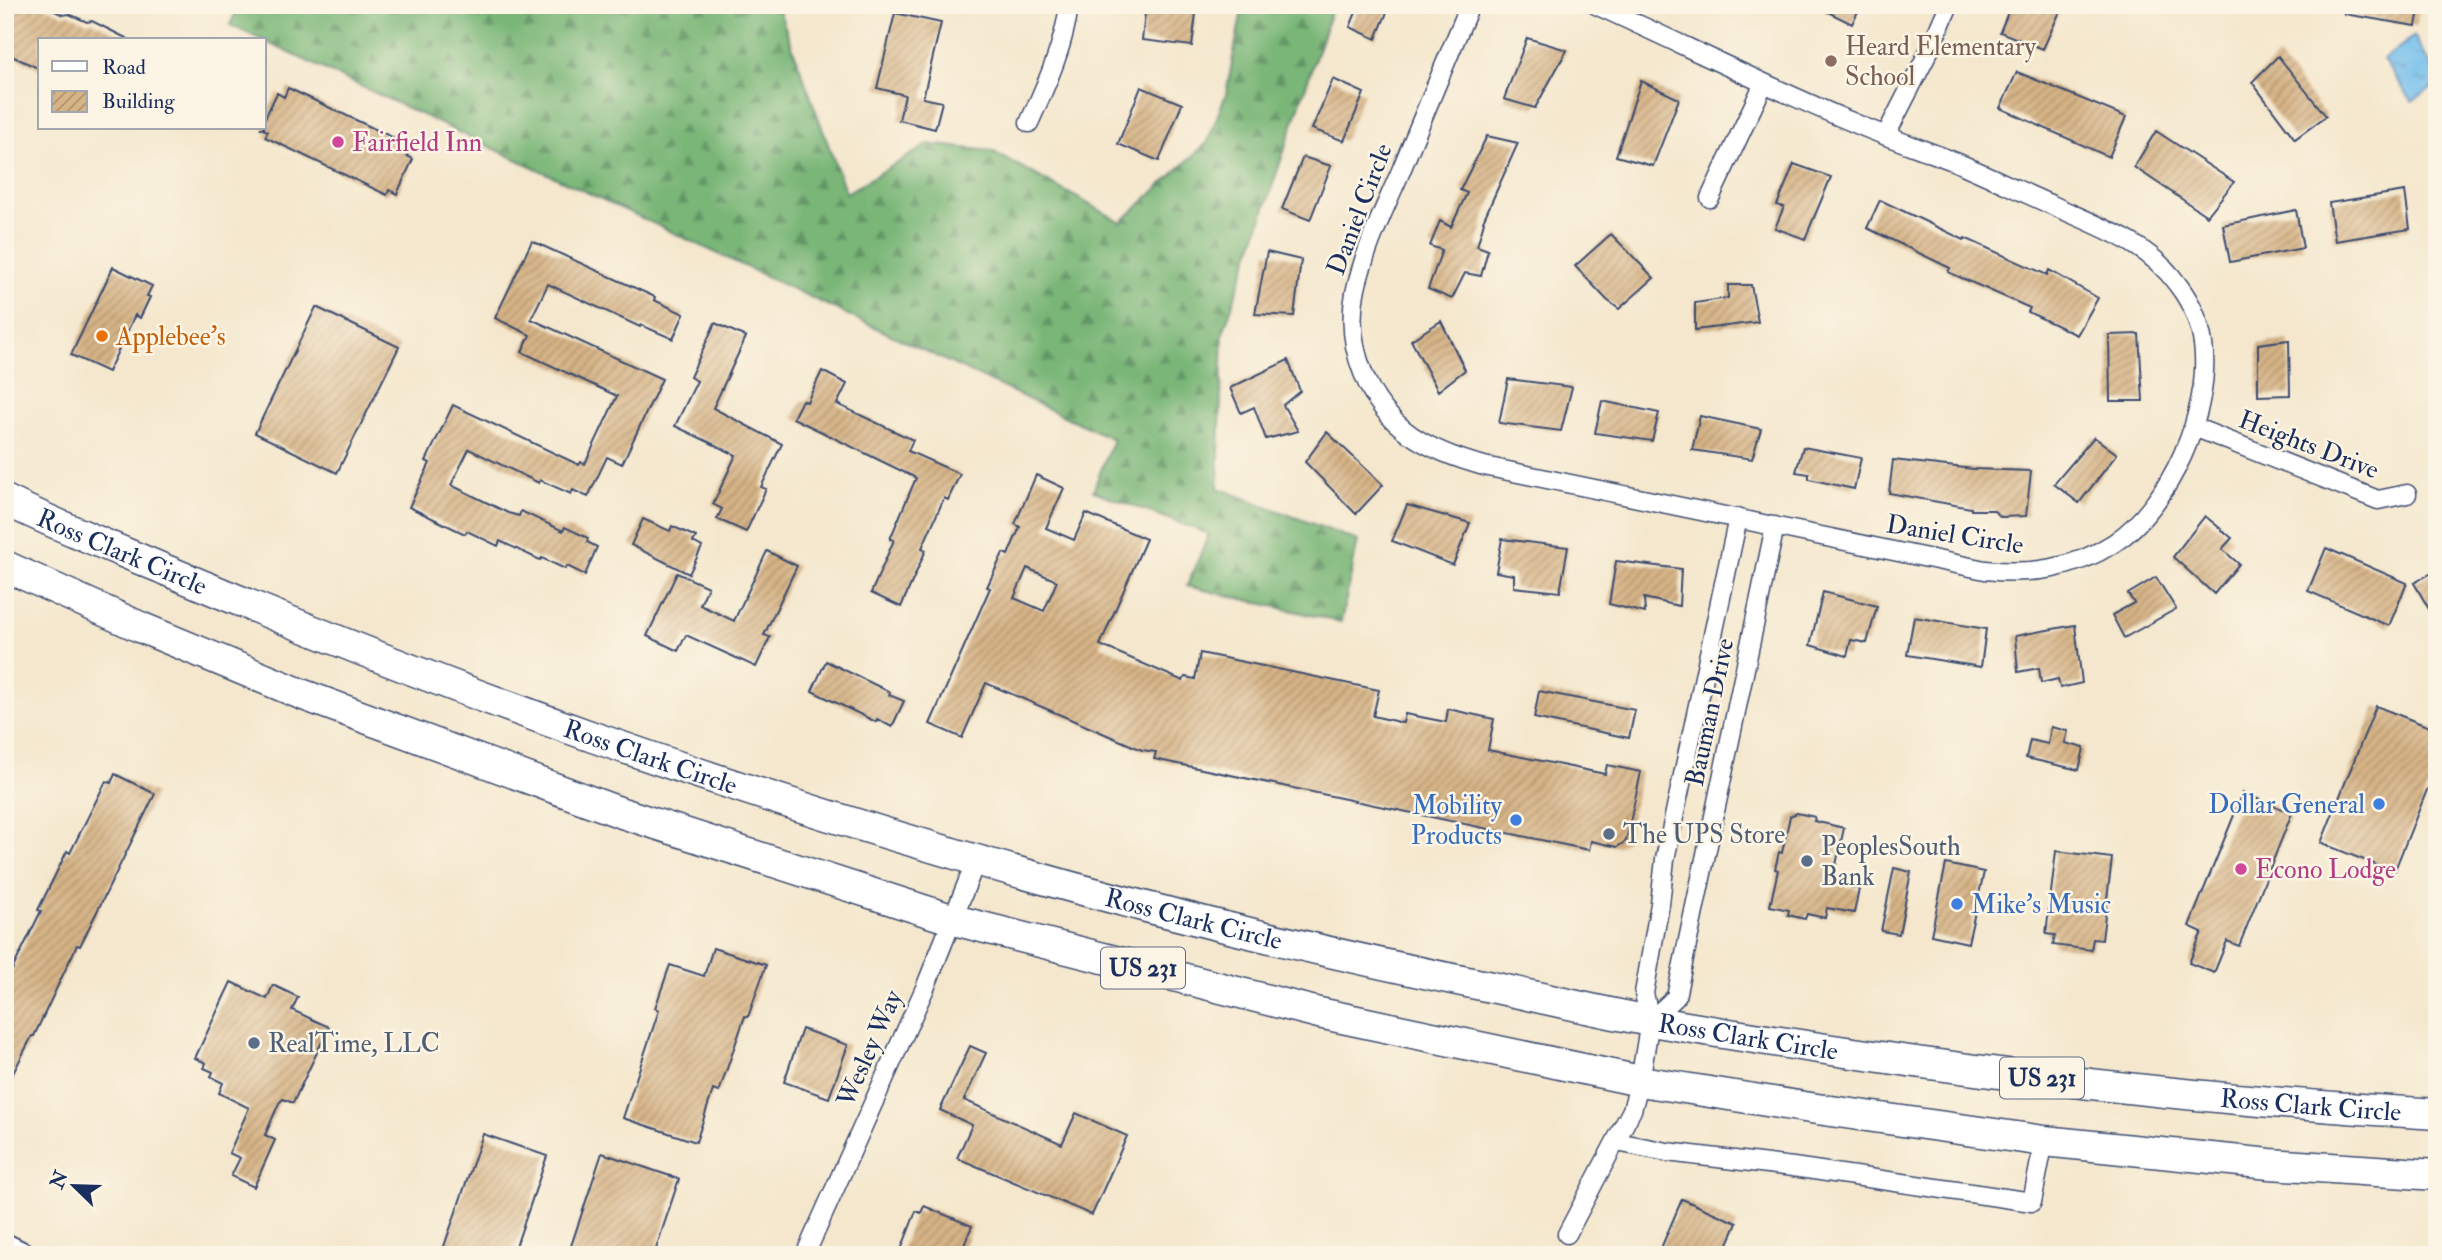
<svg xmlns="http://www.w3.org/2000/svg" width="2442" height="1260" viewBox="0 0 2442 1260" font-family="'IM FELL Double Pica',serif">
	<defs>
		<pattern id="forest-firs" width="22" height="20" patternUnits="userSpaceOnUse" patternTransform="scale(1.75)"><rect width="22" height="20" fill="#79b677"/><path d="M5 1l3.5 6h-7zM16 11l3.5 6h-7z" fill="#629465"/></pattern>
		<pattern id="water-ripples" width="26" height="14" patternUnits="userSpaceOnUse" patternTransform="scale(1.75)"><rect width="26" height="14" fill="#72beec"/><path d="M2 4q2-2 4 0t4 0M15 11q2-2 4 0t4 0" fill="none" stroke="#5d9bc2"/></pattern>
		<pattern id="building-hatch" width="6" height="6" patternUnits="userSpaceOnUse" patternTransform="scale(1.75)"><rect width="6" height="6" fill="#d7b486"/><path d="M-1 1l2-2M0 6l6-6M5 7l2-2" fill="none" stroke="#ae9371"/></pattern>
	</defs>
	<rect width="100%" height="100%" fill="#fcf5e5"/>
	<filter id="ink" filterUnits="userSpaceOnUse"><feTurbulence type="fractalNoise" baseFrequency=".0143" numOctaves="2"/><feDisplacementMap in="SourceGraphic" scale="14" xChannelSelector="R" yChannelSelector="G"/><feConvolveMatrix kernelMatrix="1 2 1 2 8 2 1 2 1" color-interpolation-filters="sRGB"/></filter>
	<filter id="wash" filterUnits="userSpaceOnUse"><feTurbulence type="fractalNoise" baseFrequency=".00686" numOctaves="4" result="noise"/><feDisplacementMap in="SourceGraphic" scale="28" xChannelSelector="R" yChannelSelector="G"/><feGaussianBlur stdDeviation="1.57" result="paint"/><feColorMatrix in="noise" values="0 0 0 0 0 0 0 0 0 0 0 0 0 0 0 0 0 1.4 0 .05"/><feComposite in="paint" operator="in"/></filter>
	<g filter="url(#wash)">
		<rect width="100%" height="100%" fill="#f4e7cd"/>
		<path fill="url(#forest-firs)" stroke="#4a726a" stroke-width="2" d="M239,5H777L846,193L929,144L992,151L1121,222L1207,143L1226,94L1243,5H1333L1223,333L1218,488L1358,541L1341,622L1187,586L1209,534L1093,491L1113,439L230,25Z"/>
		<path fill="url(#water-ripples)" stroke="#4676a5" stroke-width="2" d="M2414,36L2437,76V85L2412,101L2383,60Z"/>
		<g id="blocks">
			<path fill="url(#building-hatch)" fill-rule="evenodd" d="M5,5H42L63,15L69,14L87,22L92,21L130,40H40V69L5,53Z
				M1146,5H1197L1192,46L1142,40Z
				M1359,5H1390L1376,39L1350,27Z
				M1814,5H1861L1852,24Z
				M2011,5H2063L2043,49L2000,32Z
				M2345,5H2420L2416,26L2344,14Z
				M895,13L941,23L923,98L942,102L935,129L899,120L905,95L877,88Z
				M1527,38L1567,50L1535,108L1504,99Z
				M2278,56L2326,116L2295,139L2252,82Z
				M2017,72L2126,117L2109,157L2000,108Z
				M1333,79L1364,93L1344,141L1312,129Z
				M1641,81L1679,99L1653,166L1616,156Z
				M1141,87L1182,104L1159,161L1118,144Z
				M288,88L411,146L407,156L413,159L397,194L389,190L387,195L265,137L268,131L260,128H264V120L277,93L284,97Z
				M2156,131L2234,182L2207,216L2134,167Z
				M1487,136L1518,143L1483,221L1484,222L1477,246L1488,250L1481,276L1465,273L1452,299L1428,289L1442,250L1430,246L1440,221L1451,227L1467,193L1460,190Z
				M1303,157L1331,166L1310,220L1282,209Z
				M1794,164L1831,177L1805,239L1775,228L1784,207L1777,205Z
				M2405,191L2410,229L2335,241L2329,203Z
				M1880,200L1964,240L1965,238L2047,275L2049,270L2098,298L2077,335L2028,312L2030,308L1948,272L1950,268L1867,228Z
				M2296,210L2303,248L2230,262L2223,225Z
				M1611,234L1654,278L1619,309L1607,300L1575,266Z
				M532,241L655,297L654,300L684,314L673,339L641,325L640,327L548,284L531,319L662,379L622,464L607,457L588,497L573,490L571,494L540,480L539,483L469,449L451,485L508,513L519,516L521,511L563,531L565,527L588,538L587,542L597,547L585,575L567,566L565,569L542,558L540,560L500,541L498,546L467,531L465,534L409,507L430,463L426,461L453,405L579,465L581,462L585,464L617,396L522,352L530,335L495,318Z
				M1267,252L1301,260L1294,316L1255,314Z
				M113,267L152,286L147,296L150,297L140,318L135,315L108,372L71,355Z
				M1728,285H1751L1758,322L1695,330V303L1728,298Z
				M316,307L399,347L337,473L255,433Z
				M1441,321L1465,370L1438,391L1411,340Z
				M715,323L746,337L713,408L782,444L761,487L766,489L746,532L717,519L722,509L713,504L736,455L675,426L697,381L690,377Z
				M2139,334L2143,401H2110L2109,335Z
				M2289,340L2290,395L2258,396V344Z
				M1288,360L1300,391L1283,405L1298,431L1266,439L1254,407L1241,413L1230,388Z
				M822,371L847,384L837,404L913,440L908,451L960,474L948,500L944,498L922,548L926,550L901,607L871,593L894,540L890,539L916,478L793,418L802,400L807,402Z
				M1508,379L1572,387L1561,431L1499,423Z
				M1602,401L1659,413L1652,441L1595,433Z
				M1700,416L1761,429L1752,459L1692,450Z
				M1327,432L1383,485L1356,514L1305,462Z
				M2094,437L2117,454L2079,503L2054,484Z
				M1803,447L1861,458L1854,489L1809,479V474L1796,472Z
				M1893,460L1974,469L2031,471L2026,516L2001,517L1993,510H1971V508L1889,493Z
				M1036,475L1064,488L1046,528L1074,540L1086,513L1146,539L1100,645L1183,681L1185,677L1195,679L1200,653L1379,690L1373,716L1403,723L1405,714L1446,722L1448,709L1494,719L1488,750L1605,774L1607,765L1641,772L1626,841L1617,847L1591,841L1589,850L1154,759L1156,752L1142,750L986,683L962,738L930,724L990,588L987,587L1003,553L1008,555L1020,527L1015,524ZM1027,568L1057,581L1044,611L1014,598Z
				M1407,505L1470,523L1453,565L1392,541Z
				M2205,516L2232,538L2222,549L2239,564L2214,594L2173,557Z
				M643,519L670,531L672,526L696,537L693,542L702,547L689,574L631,545Z
				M1502,539L1568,547L1560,592L1514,587V575L1496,572Z
				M2326,548L2407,583L2389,626L2308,591Z
				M767,551L797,566L764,635L770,637L756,667L686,635L678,651L647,636L677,573L708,587L700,605L734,621Z
				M1616,561L1681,569L1679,606L1644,598L1645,613L1609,604Z
				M2437,570V623L2414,583Z
				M2156,577L2176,609L2124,638L2112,615L2134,603L2128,594Z
				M1823,592L1877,606L1867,643L1851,640L1847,656L1810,645Z
				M1914,617L1986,629L1981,667L1907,655Z
				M2075,625L2082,683L2060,688L2058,679L2041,683L2039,668L2018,672L2015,636Z
				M826,661L890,692L889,695L904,701L892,727L877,719L876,722L812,691Z
				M1539,691L1635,710L1629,738L1534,718Z
				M2376,706L2437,730V765L2394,872L2321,843Z
				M2051,727L2068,731L2065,743L2084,748L2079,770L2026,758L2030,740L2048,744Z
				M115,774L155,794L80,946L77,945L34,1036H32L5,1089V970L11,972L41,911L38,910L67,851L70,853L106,781L111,783Z
				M2243,793L2292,813L2239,946L2227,941L2214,973L2189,963L2202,932L2189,926Z
				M1797,813L1815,817L1814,821L1844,828L1832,883L1859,889L1854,913L1827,908L1825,918L1807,914L1805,919L1788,915L1789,910L1770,906L1778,870L1775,869L1779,852L1782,853L1790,816Z
				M2056,851L2112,858L2102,940L2093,939L2091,950L2053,945L2055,935L2046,934Z
				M1946,864L1984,872L1968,943L1931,935Z
				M1894,868L1911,872L1899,934L1881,931Z
				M713,948L766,965L748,1017L745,1016L719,1092L713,1090L696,1142L623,1118L659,1010L655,1008L670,965L704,976Z
				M231,982L267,999L273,985L298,997L292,1010L329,1027L293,1103L283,1099L279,1103L265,1135L275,1140L254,1187L231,1176L240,1158L229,1153L249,1108L219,1093L223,1083L211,1077L213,1072L204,1068L206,1063L195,1058Z
				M802,1029L848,1045L829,1098L784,1082Z
				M970,1046L986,1053L964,1100L1062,1144L1076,1113L1127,1136L1092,1215L957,1158L972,1125L940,1110Z
				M483,1134L547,1156L513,1255H441Z
				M602,1153L679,1179L654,1255H568Z
				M1682,1199L1737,1223L1723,1255H1658Z
				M924,1206L972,1226L960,1255H899L916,1211L921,1213Z"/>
		</g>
	</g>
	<g filter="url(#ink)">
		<use href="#blocks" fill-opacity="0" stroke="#3c4b6f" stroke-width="2"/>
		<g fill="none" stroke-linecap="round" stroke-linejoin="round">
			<g stroke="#3c4b6f" stroke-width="21">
				<path id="minor" d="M1470,5C1446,61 1423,117 1400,173C1383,212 1364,251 1355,293C1345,346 1367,404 1411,435C1433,450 1458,459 1484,466L1985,570C2032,575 2074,569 2114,543C2170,506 2212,410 2203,344C2200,322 2191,302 2178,285C2148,242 2097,226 2052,205C2022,192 1993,178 1963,165C1926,150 1888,138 1852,122C1766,86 1682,44 1596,5
					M1029,123C1046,85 1064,47 1069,5
					M1886,135L1929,51L1949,5
					M1710,198L1764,83
					M2194,427L2378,500L2407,494
					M1650,1021L1676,997L1775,526
					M1617,1142L1667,1152L1793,1167L2032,1202L2044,1141
					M1567,1234L1632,1110L1640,1081L1650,1021L1644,993L1660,904L1665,859L1738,518
					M805,1255L925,988L976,861"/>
			</g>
			<g stroke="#3c4b6f" stroke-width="28">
				<path id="secondary" d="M5,1246L23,1255"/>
			</g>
			<g stroke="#3c4b6f" stroke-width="33">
				<g id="trunk">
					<path id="s1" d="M5,500C58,526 114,548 168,571C308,630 449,686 593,737C888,841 1189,926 1496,988C1549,999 1603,1013 1657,1022C1915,1066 2176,1099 2437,1114"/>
					<path d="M5,566L140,627L301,694L619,812L954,920L1319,1013L1640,1081L1817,1109L2044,1141L2270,1164L2437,1175"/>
				</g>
			</g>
			<use href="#minor" stroke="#fff" stroke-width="18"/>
			<use href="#secondary" stroke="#fff" stroke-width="24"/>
			<use href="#trunk" stroke="#fff" stroke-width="30"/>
		</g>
	</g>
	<circle fill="#8d6e63" stroke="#fcf5e5" stroke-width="2.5" cx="1831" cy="61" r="7"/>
	<g fill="#d1479c" stroke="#fcf5e5" stroke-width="2.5">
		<circle cx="338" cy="142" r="7"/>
		<circle cx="2241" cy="869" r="7"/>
	</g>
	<circle fill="#e8710a" stroke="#fcf5e5" stroke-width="2.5" cx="102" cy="336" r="7"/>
	<g fill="#3f7fe0" stroke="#fcf5e5" stroke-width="2.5">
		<circle cx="2379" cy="804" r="7"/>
		<circle cx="1516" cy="820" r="7"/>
		<circle cx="1957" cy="904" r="7"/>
	</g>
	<g fill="#5c6f8a" stroke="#fcf5e5" stroke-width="2.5">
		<circle cx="1609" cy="834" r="7"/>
		<circle cx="1807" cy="861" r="7"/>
		<circle cx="254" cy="1043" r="7"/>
	</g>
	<g text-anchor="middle" stroke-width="5" stroke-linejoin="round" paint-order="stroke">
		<g fill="#fcf5e5" stroke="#5e6a86" stroke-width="2">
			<rect x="1101" y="947.5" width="84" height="41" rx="5"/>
			<rect x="2000" y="1057.5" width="84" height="41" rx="5"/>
		</g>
		<g font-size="24" font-weight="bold" fill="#1b2f5e">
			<text x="1143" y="976">US 231</text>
			<text x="2042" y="1086">US 231</text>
		</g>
		<g font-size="26" fill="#785e54" stroke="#fcf5e5" text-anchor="start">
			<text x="1845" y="55">Heard Elementary<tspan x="1845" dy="30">School</tspan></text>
		</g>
		<g font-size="26" fill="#b23c85" stroke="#fcf5e5" text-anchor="start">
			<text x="352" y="151">Fairfield Inn</text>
			<text x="2255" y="878">Econo Lodge</text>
		</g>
		<g font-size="26" fill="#1b2f5e" stroke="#fcf5e5">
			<text transform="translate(1359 209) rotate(-69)" y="9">Daniel Circle</text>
			<text transform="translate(2309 444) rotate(21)" y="9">Heights Drive</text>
			<text transform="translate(1955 534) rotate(9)" y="9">Daniel Circle</text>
			<text dy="9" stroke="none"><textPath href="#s1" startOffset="128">Ross Clark Circle</textPath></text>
			<text transform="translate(1709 712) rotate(-78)" y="9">Bauman Drive</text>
			<text dy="9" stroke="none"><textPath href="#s1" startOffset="695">Ross Clark Circle</textPath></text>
			<text dy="9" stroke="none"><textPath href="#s1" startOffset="1262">Ross Clark Circle</textPath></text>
			<text dy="9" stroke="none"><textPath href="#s1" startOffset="1829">Ross Clark Circle</textPath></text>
			<text transform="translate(869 1048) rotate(-66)" y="9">Wesley Way</text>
			<text dy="9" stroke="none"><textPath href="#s1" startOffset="2396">Ross Clark Circle</textPath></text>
		</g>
		<g font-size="26" fill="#c56008" stroke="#fcf5e5" text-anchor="start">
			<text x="116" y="345">Applebee's</text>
		</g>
		<g font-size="26" fill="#366cbe" stroke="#fcf5e5" text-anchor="end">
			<text x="2365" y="813">Dollar General</text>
			<text x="1502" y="814">Mobility<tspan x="1502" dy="30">Products</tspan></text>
			<text x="1971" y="913" text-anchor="start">Mike's Music</text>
		</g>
		<g font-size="26" fill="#4e5e75" stroke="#fcf5e5" text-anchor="start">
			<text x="1623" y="843">The UPS Store</text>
			<text x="1821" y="855">PeoplesSouth<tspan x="1821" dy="30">Bank</tspan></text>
			<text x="268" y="1052">RealTime, LLC</text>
		</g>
	</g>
	<rect width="2442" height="1260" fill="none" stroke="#fcf5e5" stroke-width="28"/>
	<rect x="38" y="38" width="228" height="91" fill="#fcf5e5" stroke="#a2a6af" stroke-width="2"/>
	<rect x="52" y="61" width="35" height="10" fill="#ffffff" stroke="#a2a6af" stroke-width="2"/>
	<text x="102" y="74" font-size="21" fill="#1b2f5e">Road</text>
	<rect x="52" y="91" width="35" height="21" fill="url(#building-hatch)" stroke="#a2a6af" stroke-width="2"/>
	<text x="102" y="108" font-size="21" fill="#1b2f5e">Building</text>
	<g transform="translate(74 1186) rotate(293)" stroke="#fcf5e5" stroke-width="5" paint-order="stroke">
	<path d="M0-5L12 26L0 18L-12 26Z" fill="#1b2f5e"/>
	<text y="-10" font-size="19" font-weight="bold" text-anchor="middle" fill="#1b2f5e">N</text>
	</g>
</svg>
